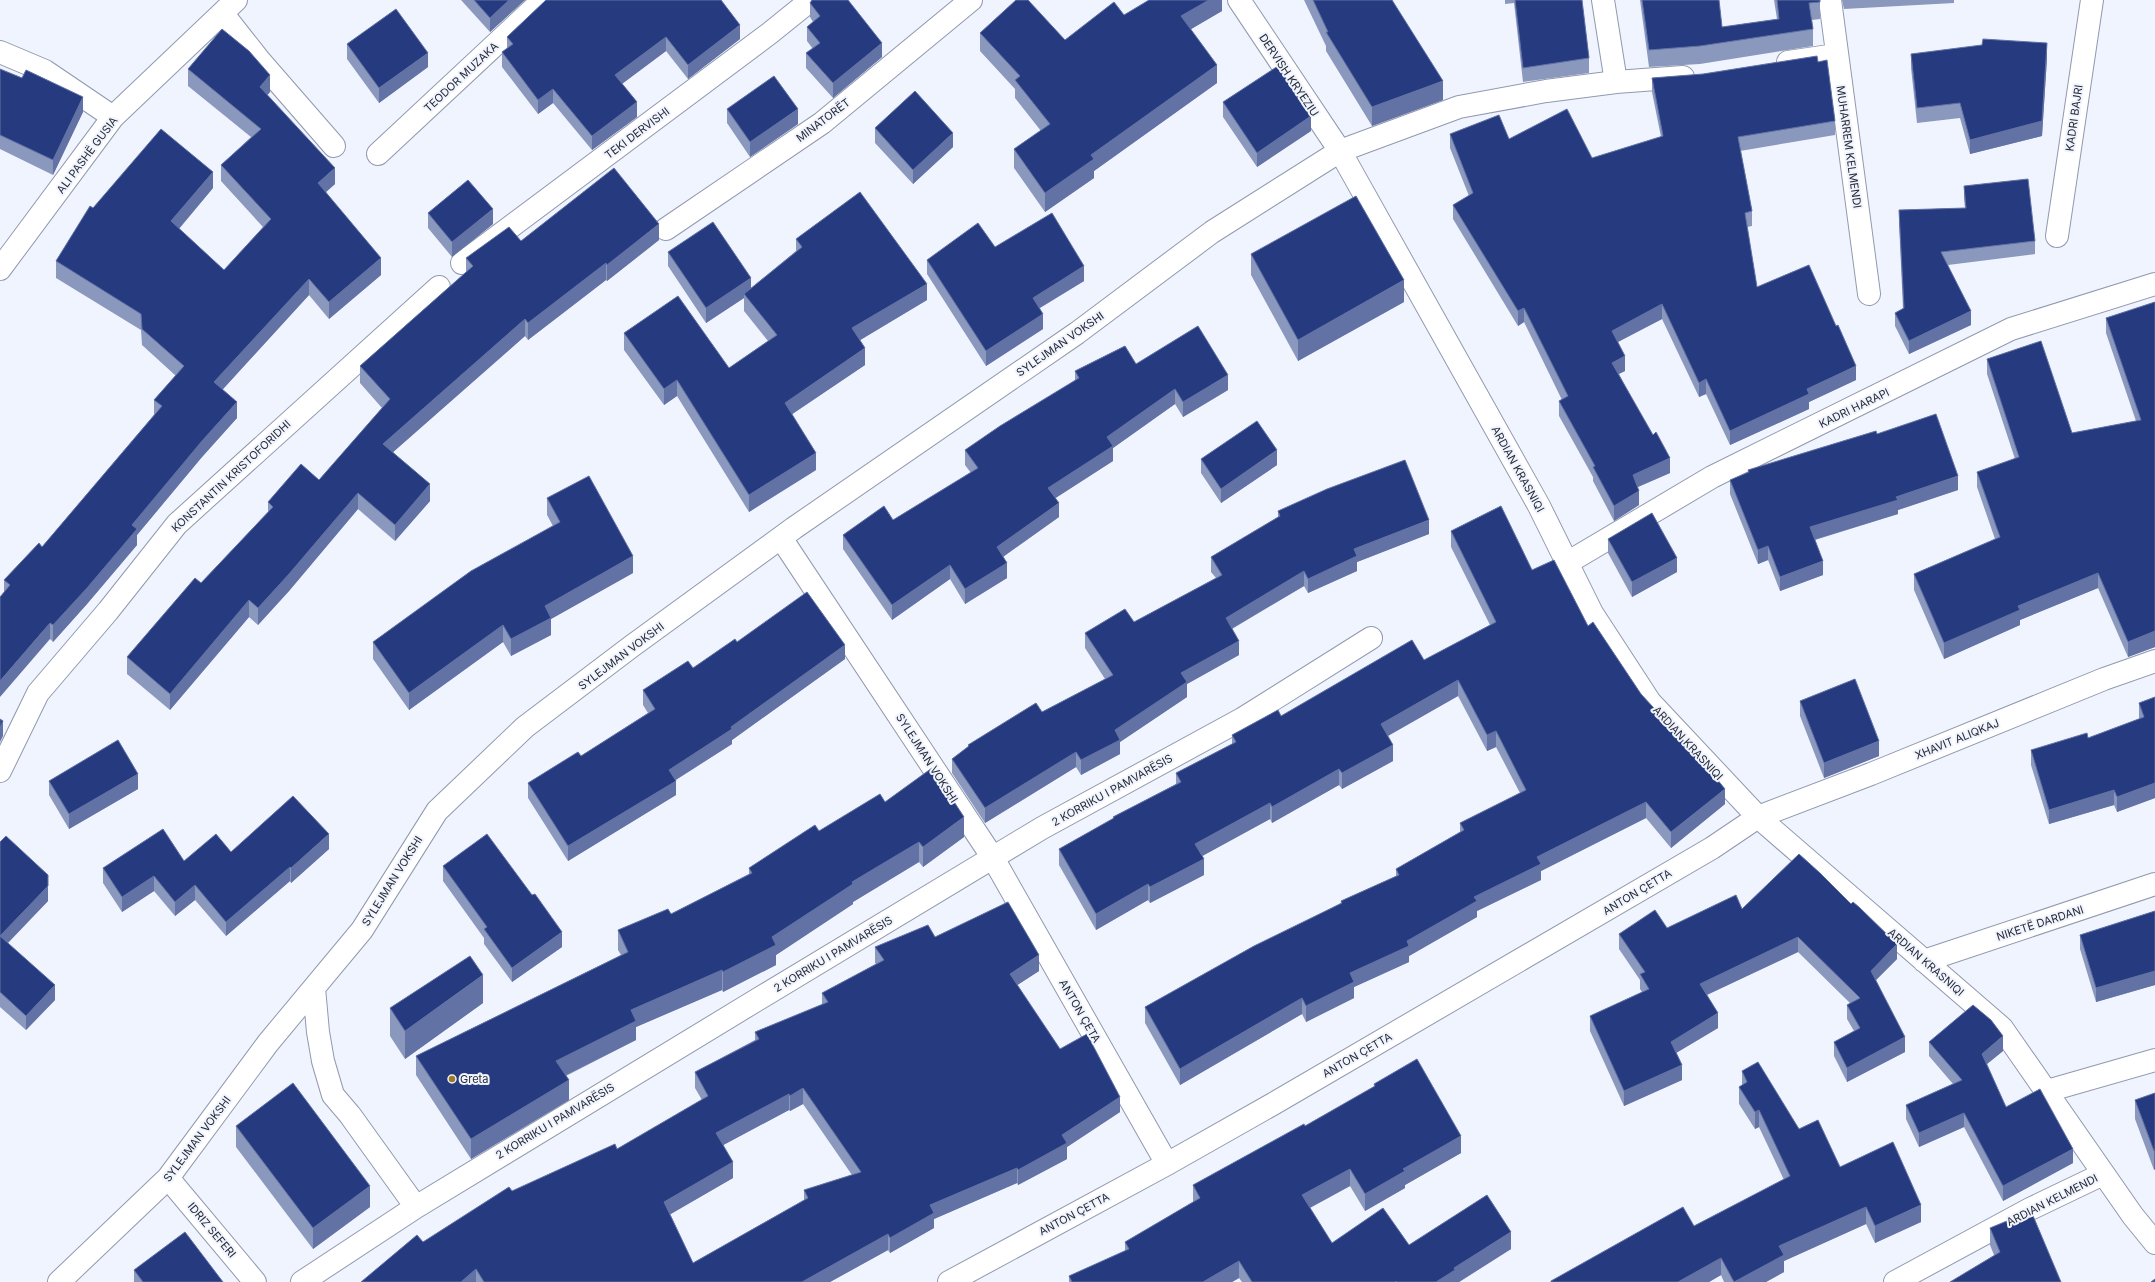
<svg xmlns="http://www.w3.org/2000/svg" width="2155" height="1282" viewBox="0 0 2155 1282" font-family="Inter,sans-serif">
	<rect width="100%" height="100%" fill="#f0f4fe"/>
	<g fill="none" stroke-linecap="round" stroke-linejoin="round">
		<g stroke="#9099af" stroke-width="24">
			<path id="minor" d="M1239,0L1340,151L1539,506L1592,613L1650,702L1758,817L2002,1028L2133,1216L2155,1243
				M1603,0L1616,82
				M1830,0L1869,294
				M223,14L260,61L334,146
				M0,52L45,71L113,117
				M1788,62L1836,55
				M378,154L543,0
				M666,229L822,123L971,0
				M2057,236L2092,0
				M462,263L770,33L811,0
				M0,269L113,117L236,0
				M781,538L993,858L1167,1164
				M1567,563L1712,477L2011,329L2155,284
				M0,771L38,693L108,611L177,524L439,287
				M1924,961L2155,884
				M314,988L318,1032L323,1061L333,1095L350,1115L416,1207
				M2047,1091L2155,1060
				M168,1178L255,1282
				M59,1282L168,1178L268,1043L362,930L437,811L525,727L632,646L794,528L1077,333L1212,232L1340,151L1459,107L1546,91L1616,82L1683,77
				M302,1282L416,1207L760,998L1042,828L1242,719L1371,638
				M949,1282L1167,1164L1273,1104L1712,848L1758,817L1871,774L2104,679L2155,661
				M1895,1282L2030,1209L2103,1174"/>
		</g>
		<use href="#minor" stroke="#fff" stroke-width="22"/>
	</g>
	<path fill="#8b98be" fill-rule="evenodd" d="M461,0H525L490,32Z
		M546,0L740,39L688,79L666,51L622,84L637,117L592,150L553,103L538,114L502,67V52L507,49V37Z
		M1222,0V11L1191,29L1217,83L1094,171V178L1045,212L1014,168V149L1041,131L1015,98V89L980,51V33L1065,40L1124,15Z
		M1304,0H1392L1443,100L1372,126L1326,51V46Z
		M1505,0H1582L1589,58V73L1523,82L1514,3L1505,4Z
		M1640,0H1719L1722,27L1777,19L1774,0H1820V19L1812,20L1813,29V46L1700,64L1649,67Z
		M1842,0H1954V3L1844,9Z
		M810,3L882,57L833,98L806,68V53L813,49L807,41V27L813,22L810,17Z
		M347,44L428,67L379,103L347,59Z
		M1911,54L2047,58L2042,136L1970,154L1960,118L1917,123L1911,68Z
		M1818,62L1835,121V135L1740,151L1752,211V226L1747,227L1757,287L1856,380L1809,402V409L1730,445L1706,394L1699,397L1662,319L1618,342L1625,371L1619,374L1670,473L1638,487L1639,505L1614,521L1593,481V477L1559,416V401L1562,400L1524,322L1518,326L1453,219V205L1469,196L1450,148V134L1509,139L1592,158L1661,137L1652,92V78L1703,74Z
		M0,69L22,78L83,112L53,175L0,149Z
		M188,69L270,92L267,95L335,184L326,192L381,275L329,319L309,295L222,390L237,418L202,457L137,535V545L87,604L53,642L4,592V580L42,547L154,415V400L176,376L142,345L141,330L56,278V261L93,208L213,188L179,229L224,270L263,227L221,181V165L251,137L188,86Z
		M1223,102L1311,131L1257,167L1223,117Z
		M727,109L798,124L750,157L727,123Z
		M875,128L953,147L913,184L875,143Z
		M1964,186L2035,241V254L1948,265L1971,325L1909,354L1895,326V313L1903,309L1899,223V210L1965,208L1964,199Z
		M428,213L493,224L452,257L428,228Z
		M796,239L927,300L860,340L865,365L792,414L816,470L749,512L677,396L664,405L624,350V333L729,368L768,341L744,311V298L706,323L668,266V252L751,288L796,251Z
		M659,240L607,281L606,280L528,340L525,336L393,452L430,501L395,541L358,509L289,591L258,625L249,617L170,710L127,674V657L201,583L268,512V502L319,480L382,408L360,383V366L466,272V258L521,241Z
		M995,247L1084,281L1040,308L1043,329L986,366L927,274V260Z
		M1251,254L1404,302L1298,361L1251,275Z
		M2155,302V647L2128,657L2098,588L2020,620V625L1944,659L1914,590V574L1995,539L1977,487V472L2015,459L1987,374V359L2072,433L2136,421L2106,333V318Z
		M1136,364L1228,390L1183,417L1175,404L1113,448V461L1055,498L1059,517L1003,557L1007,578L965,604L950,579L892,620L843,549V535L893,520L971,473L965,465V450L1075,381V371Z
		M1877,434L1958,490L1898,510V514L1815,540L1823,575L1780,591L1768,560L1758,564L1730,494V480L1748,473V470Z
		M1201,459L1277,465L1221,503L1201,473Z
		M547,498L633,573L551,619V635L511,656L503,642L409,710L373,659V642L553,526L547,515Z
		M1278,511L1429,534L1357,562V571L1308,593L1304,586L1232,629L1239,655L1187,684V697L1120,742V754L1081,775L1076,767L985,823L952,773V759L968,747V745L1042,712L1105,679L1085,648V633L1134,622L1216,578L1211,572V557L1278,517Z
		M1451,531L1532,570L1588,626L1725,804L1671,848L1646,818L1541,871V880L1477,911V917L1409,956V962L1354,987V998L1306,1022L1302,1014L1180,1085L1145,1023V1007L1341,903V901L1396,876V869L1460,832V823L1520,793L1496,747L1487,751L1458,696L1387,736L1393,761L1342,789L1339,785L1272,823L1270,819L1202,856L1204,875L1150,903L1148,900L1096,930L1059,865V849L1113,819V817L1176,784V773L1232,744V735L1424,660L1490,625L1451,547Z
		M1608,539L1677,572L1632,597L1608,553Z
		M737,642L845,659L732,740V744L676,780V795L568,861L528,798V783L581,756L648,713L643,705V690L693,668Z
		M2155,697V798L2117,812L2114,805L2049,824L2031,765V750L2088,738L2139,719V703Z
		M1800,701L1879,756L1824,778L1800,716Z
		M49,781L138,789L69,829L49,795Z
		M885,802L964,837L923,867L919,862L853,902V904L776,955V965L723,992L722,990L636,1027V1040L566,1076L569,1100L471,1159L416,1075V1056L621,955L618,950V930L671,914L749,874V868L819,831Z
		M0,842L48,901L8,943L55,1000L26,1030L0,1007Z
		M329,849L291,883L290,881L226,936L195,900L175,916L154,891L122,912L103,883V868L184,861L231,852Z
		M443,866L562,947L512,982L484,944V938L443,881Z
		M1742,909L1897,959L1876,980L1905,1052L1847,1082L1834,1056V1042L1854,1031L1847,1019V1005L1850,1003L1798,952L1707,995L1718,1028L1676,1053L1682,1080L1624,1106L1590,1031V1016L1642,992L1640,989V980L1619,949V934L1667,928Z
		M2155,911V985L2096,1002L2080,949V935Z
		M935,937L1039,971L1017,985L1060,1049L1120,1112L1067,1147V1159L1018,1185L1017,1183L934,1219V1228L890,1253L888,1250L830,1282H361L423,1242L512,1191L617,1149L702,1100L695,1088V1072L755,1040V1032L822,1005V993L876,964L875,963V947ZM803,1104L852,1175L804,1190V1200L693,1263L670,1214L733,1178L723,1145L789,1110L790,1111Z
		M483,1003L405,1059L390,1036V1008Z
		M1929,1042L2003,1051L1987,1064L2006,1107L2073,1163L2003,1201L1964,1127L1919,1147L1906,1119V1105L1953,1084L1929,1056Z
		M1742,1071L1799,1129L1840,1167L1921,1222L1875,1243L1866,1224L1784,1261V1272L1766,1282H1724L1721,1275L1709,1282H1551V1281L1694,1226L1784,1180L1759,1127L1755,1129L1739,1104V1087L1742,1085Z
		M1374,1084L1461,1153L1405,1185V1188L1365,1211L1350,1186L1310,1208L1332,1243L1409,1245L1511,1249L1459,1282H1242L1239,1278L1232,1282H1069V1276L1125,1251V1242L1193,1202V1185L1305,1126L1374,1087Z
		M2155,1093V1169L2154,1170L2135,1119V1100Z
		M236,1126L370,1207L313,1249L236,1147Z
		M1990,1228L2061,1282L1994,1255L1990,1245Z
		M134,1270L223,1282H134Z"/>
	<path fill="#6372a5" d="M509,0H525L490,32V18Z
		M1209,0H1222V11L1181,35V16Z
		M740,25V39L688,79V65Z
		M666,37V51L615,89V75Z
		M882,43V57L833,98V83Z
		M2047,43V58L2042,136L1970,154V140Z
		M428,53V67L379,103V88Z
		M1217,65V83L1094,171V178L1045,212V193L1091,155Z
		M270,75V92L260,104V87Z
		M1443,81V100L1372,126V107Z
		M553,89V103L538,114V100Z
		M83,97V112L53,175V160Z
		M637,102V117L592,150V136Z
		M798,109V124L750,157V142Z
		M1311,116V131L1257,167V153Z
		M953,133V147L913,184V170Z
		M335,168V184L318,199V183Z
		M213,172V188L171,238V221Z
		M493,209V224L452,257V242Z
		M659,224V240L607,281V265Z
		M381,258V275L329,319V302Z
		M606,263V280L528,340V323Z
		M1084,266V281L1033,312V298Z
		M751,278V293L744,294V298L706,323V308Z
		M309,279V295L214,399V382Z
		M1404,280V302L1298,361V340Z
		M927,284V300L852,345V328Z
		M1662,304V319L1612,345V331Z
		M1524,308V322L1518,326V311Z
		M1971,311V325L1909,354V341Z
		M1043,314V329L986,366V351Z
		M525,319V336L383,461V444Z
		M865,348V365L785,419V403Z
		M1625,356V371L1612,377V363Z
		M1856,366V380L1809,402V409L1730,445V431L1807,389Z
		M1228,375V390L1183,417V402Z
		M1706,379V394L1699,397V383Z
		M677,380V396L664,405V389Z
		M1175,389V404L1113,448V461L1048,503V488L1107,437Z
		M237,402V418L202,457L137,535V545L87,604L53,642V625L132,525L202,441Z
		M1277,450V465L1221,503V489Z
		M816,453V470L749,512V495Z
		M1670,458V473L1633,489V475Z
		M1958,476V490L1898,510V514L1810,541V527L1896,497Z
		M430,484V501L395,541V525Z
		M1639,491V505L1614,521V506Z
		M358,493V509L289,591L258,625V608Z
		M1059,503V517L997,561V547Z
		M1429,520V534L1357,562V571L1308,593V579L1354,549Z
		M1768,546V560L1758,564V550Z
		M633,556V573L551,619V635L511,656V639L545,606Z
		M1677,558V572L1632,597V582Z
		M1823,561V575L1780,591V577Z
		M1007,563V578L965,604V589Z
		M950,565V579L892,620V605Z
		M1304,571V586L1226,632V618Z
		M2098,573V588L2020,620V625L1944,659V643L2018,606Z
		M249,600V617L170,710V694Z
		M50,623V639L0,697V681Z
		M503,625V642L409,710V693Z
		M2155,631V647L2128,657V642Z
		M1239,641V655L1187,684V697L1120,742V754L1081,775V760L1181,673Z
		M845,645V659L732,740V744L669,784V770Z
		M1458,680V696L1381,740V724Z
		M3,721V736L0,742V728Z
		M1496,731V747L1487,751V735Z
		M1879,741V756L1824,778V763Z
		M1393,745V761L1342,789V773Z
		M1076,752V767L985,823V808Z
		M1339,769V785L1272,823V807Z
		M138,774V789L69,829V814Z
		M676,781V795L568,861V846Z
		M2155,783V798L2117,812V797Z
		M1725,789V804L1671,848V832Z
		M2114,790V805L2049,824V810Z
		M1646,802V818L1541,871V880L1477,911V917L1409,956V962L1354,987V998L1306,1022V1006L1350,973L1407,941L1474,897L1537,857Z
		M1270,803V819L1195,860V844Z
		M964,817V837L923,867V847Z
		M329,834V849L291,883V868Z
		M919,842V862L853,902V904L776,955V965L723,992V972L772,937L852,882Z
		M1204,859V875L1150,903V887Z
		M290,867V881L226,936V922Z
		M154,876V891L122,912V897Z
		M1148,884V900L1096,930V914Z
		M195,885V900L175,916V902Z
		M48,886V901L0,951V936Z
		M562,932V947L512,982V968Z
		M1798,937V952L1700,998V984Z
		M1897,944V959L1871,985V971Z
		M1039,955V971L1010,990V974Z
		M722,970V990L636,1027V1040L556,1080V1061L631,1010Z
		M2155,971V985L2096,1002V988Z
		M483,975V1003L405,1059V1031Z
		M55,985V1000L26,1030V1016Z
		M1302,998V1014L1180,1085V1069Z
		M1718,1013V1028L1671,1056V1042Z
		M2003,1036V1051L1982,1068V1054Z
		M1905,1037V1052L1847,1082V1068Z
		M1682,1065V1080L1624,1106V1091Z
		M569,1080V1100L471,1159V1139Z
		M803,1088V1104L790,1111V1096Z
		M789,1094V1110L716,1149V1133Z
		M1120,1097V1112L1067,1147V1159L1018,1185V1170L1062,1135Z
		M1759,1110V1127L1755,1129V1112Z
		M1964,1113V1127L1919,1147V1133Z
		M1461,1136V1153L1405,1185V1188L1365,1211V1194L1403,1169Z
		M2073,1149V1163L2003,1201V1186Z
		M2154,1151H2155V1169L2154,1170Z
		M733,1162V1178L664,1218V1202Z
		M1017,1168V1183L934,1219V1228L890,1253V1238L930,1205Z
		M1350,1169V1186L1302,1212V1195Z
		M370,1186V1207L313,1249V1228Z
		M1921,1205V1222L1875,1243V1226Z
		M1866,1207V1224L1784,1261V1272L1766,1282H1734L1779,1246Z
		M1511,1232V1249L1459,1282H1436L1454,1268Z
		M888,1234V1250L830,1282H802Z
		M1721,1258V1275L1709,1282H1678Z
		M1239,1261V1278L1232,1282H1203Z
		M476,1269V1282H461Z"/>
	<path fill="#263b7f" stroke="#6372a5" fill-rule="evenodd" d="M474,0H509L490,18Z
		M546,0H721L740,25L688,65L666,37L615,75L637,102L592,136L553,89L538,100L502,52L513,44L507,37Z
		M812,0H848L882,43L833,83L806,53L820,43L807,27L820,16L810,3Z
		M1016,0H1028L1065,40L1114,2L1124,15L1149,0H1209L1181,16L1217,65L1091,155L1094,159L1045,193L1014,149L1050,124L1015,80L1020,76L980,33Z
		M1313,0H1392L1443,81L1372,107L1326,32H1328Z
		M1515,0H1582L1589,58L1523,68Z
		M1642,0H1719L1722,27L1779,19L1777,0H1820V2L1809,3L1813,29L1700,46L1649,50Z
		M396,9L428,53L379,88L347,44Z
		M222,29L249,51L270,75L260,87L335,168L318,183L381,258L329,302L309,279L214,382L237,402L202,441L132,525L137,529L87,588L53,625L50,623L0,681V597L10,585L4,580L39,543L42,547L162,406L154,400L184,366L142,329L141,314L56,261L90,206L93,208L161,129L213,172L171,221L224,270L271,219L221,165L261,129L188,69Z
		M1983,39L2047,43L2042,121L1970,140L1960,103L1917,108L1911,54L1982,45Z
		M1817,56L1818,62L1827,60L1835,121L1738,137L1752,211L1745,213L1757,287L1809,265L1836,326L1838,325L1856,366L1807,389L1809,394L1730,431L1706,379L1699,383L1662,304L1612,331L1625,356L1612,363L1653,435L1656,432L1670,458L1633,475L1639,491L1614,506L1593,467L1595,466L1559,401L1568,396L1524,308L1518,311L1453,205L1473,193L1450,134L1499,115L1509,139L1567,109L1592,158L1663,136L1652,78L1703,74Z
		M1278,66L1311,116L1257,153L1223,102Z
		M0,69L22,78L26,70L83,97L53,160L0,135Z
		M774,76L798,109L750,142L727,109Z
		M915,91L953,133L913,170L875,128Z
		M614,168L659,224L607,265L606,263L528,323L525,319L383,444L430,484L395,525L358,493L289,574L258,608L249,600L170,694L127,657L195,578L201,583L273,507L268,502L301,464L319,480L390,399L360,366L473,266L466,258L509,227L521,241Z
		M2028,179L2035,241L1941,252L1971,311L1909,341L1895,313L1904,308L1899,210L1966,208L1964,186Z
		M468,180L493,209L452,242L428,213Z
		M860,192L927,284L852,328L865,348L785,403L816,453L749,495L677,380L664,389L624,333L678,296L729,368L777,335L744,294L802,247L796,239Z
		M1356,196L1404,280L1298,340L1251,254Z
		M1052,213L1084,266L1033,298L1043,314L986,351L927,260L978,223L995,247Z
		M713,222L751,278L706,308L668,252Z
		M2155,302V631L2128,642L2098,573L2018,606L2020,610L1944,643L1914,574L2000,537L1977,472L2019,457L1987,359L2041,341L2072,433L2141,420L2106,318Z
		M1198,326L1228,375L1183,402L1175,389L1107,437L1113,446L1048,488L1059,503L997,547L1007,563L965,589L950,565L892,605L843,535L884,506L893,520L978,468L965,450L1000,426L1079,378L1075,371L1125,346L1136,364Z
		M1936,414L1958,476L1896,497L1898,500L1810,527L1823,561L1780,577L1768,546L1758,550L1730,480L1749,472L1748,470L1876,431L1877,434Z
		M1257,421L1277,450L1221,489L1201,459Z
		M1405,460L1429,520L1354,549L1357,556L1308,579L1304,571L1226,618L1239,641L1181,673L1187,682L1115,730L1120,740L1081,760L1076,752L985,808L952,759L969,746L968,745L1036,703L1042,712L1113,675L1085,633L1125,609L1134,622L1222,575L1211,557L1280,516L1278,511L1327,489Z
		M589,476L633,556L545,606L551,618L511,639L503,625L409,693L373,642L471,571L560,522L547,498Z
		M1501,506L1532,570L1554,560L1588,626L1593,622L1641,694L1698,756L1725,789L1671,832L1646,802L1537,857L1541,864L1474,897L1477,901L1407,941L1409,946L1350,973L1354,982L1306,1006L1302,998L1180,1069L1145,1007L1254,946L1342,903L1341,901L1399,875L1396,869L1464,830L1460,823L1526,790L1496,731L1487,735L1458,680L1381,724L1393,745L1342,773L1339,769L1272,807L1270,803L1195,844L1204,859L1150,887L1148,884L1096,914L1059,849L1114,818L1113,817L1181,782L1176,773L1236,742L1232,735L1278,710L1281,716L1412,640L1424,660L1496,622L1451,531Z
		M1652,513L1677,558L1632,582L1608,539Z
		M807,592L845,645L731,727L732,729L669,770L676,781L568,846L528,783L578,752L581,756L655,709L643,690L688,661L693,668L735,639L737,642Z
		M1855,679L1879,741L1824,763L1800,701Z
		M2155,697V783L2117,797L2114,790L2049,810L2031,750L2087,733L2088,738L2144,717L2139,703Z
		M0,719L3,721L0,728Z
		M118,740L138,774L69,814L49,781Z
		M932,768L964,817L923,847L919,842L852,882L853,884L772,937L776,945L723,972L722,970L631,1010L636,1021L556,1061L569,1080L471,1139L416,1056L628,952L618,930L668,909L671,914L752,873L749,868L815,825L819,831L880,794L885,802Z
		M293,796L329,834L291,868L290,867L226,922L195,885L175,902L154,876L122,897L103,868L163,829L184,861L216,834L231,852Z
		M487,834L532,895L535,894L562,932L512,968L484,929L487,927L443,866Z
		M6,836L48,875V886L0,936L55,985L26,1016L0,992V842Z
		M1799,854L1820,873L1851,904L1853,902L1859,907L1897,944L1871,971L1905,1037L1847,1068L1834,1042L1860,1028L1847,1005L1860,998L1798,937L1700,984L1718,1013L1671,1042L1682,1065L1624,1091L1590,1016L1649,989L1640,974L1645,972L1619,934L1655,910L1667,928L1736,895L1742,909Z
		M1008,902L1039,955L1010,974L1060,1049L1087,1034L1120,1097L1062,1135L1067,1143L1018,1170L1017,1168L930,1205L934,1213L890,1238L888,1234L802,1282H484L476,1269L461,1282H361L417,1235L423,1242L509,1187L512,1191L615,1144L617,1149L708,1096L695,1072L759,1039L755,1032L828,1002L822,993L884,960L875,947L928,925L935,937ZM803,1088L861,1172L804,1190L808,1198L693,1263L664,1202L733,1162L716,1133L789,1094L790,1096Z
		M2155,911V971L2096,988L2080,935Z
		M470,956L483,975L405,1031L390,1008Z
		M1973,1005L1991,1020L2003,1036L1982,1054L2006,1107L2040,1089L2073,1149L2003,1186L1964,1113L1919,1133L1906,1105L1962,1080L1929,1042Z
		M1417,1059L1461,1136L1403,1169L1405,1171L1365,1194L1350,1169L1302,1195L1332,1243L1383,1208L1409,1245L1487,1195L1511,1232L1454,1268L1455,1270L1436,1282H1396V1281L1395,1282H1252L1239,1261L1203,1282H1072L1069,1276L1129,1249L1125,1242L1200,1198L1193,1185L1304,1124L1305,1126L1375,1086L1374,1084Z
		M1758,1062L1799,1129L1818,1120L1840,1167L1893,1142L1921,1205L1875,1226L1866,1207L1779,1246L1784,1255L1734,1282L1721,1258L1678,1282H1551V1281L1683,1207L1694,1226L1790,1176L1759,1110L1755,1112L1739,1087L1747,1082L1742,1071Z
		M293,1083L370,1186L313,1228L236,1126Z
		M2155,1093V1151H2154L2135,1100Z
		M2031,1211L2061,1282H1950L2000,1252L1990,1228Z
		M185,1232L223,1282H143L134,1270Z
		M2155,1279V1282H2151Z"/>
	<circle fill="#9b7b25" stroke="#f0f4fe" stroke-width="1.5" cx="452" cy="1079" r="4"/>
	<g text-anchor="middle" stroke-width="4" stroke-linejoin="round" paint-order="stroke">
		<g font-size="11" fill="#272a33" stroke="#f0f4fe">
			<text transform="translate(1289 75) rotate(56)" y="4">DERVISH KRYEZIU</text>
			<text transform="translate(461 77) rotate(-43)" y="4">TEODOR MUZAKA</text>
			<text transform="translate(2074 118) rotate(-82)" y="4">KADRI BAJRI</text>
			<text transform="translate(823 120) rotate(-37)" y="4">MINATORËT</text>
			<text transform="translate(637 133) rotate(-37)" y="4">TEKI DERVISHI</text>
			<text transform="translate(1849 147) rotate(82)" y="4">MUHARREM KELMENDI</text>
			<text transform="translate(87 155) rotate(-53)" y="4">ALI PASHË GUSIA</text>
			<text transform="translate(1060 344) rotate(-35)" y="4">SYLEJMAN VOKSHI</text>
			<text transform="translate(1854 408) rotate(-26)" y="4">KADRI HARAPI</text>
			<text transform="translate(1518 469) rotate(61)" y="4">ARDIAN KRASNIQI</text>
			<text transform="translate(231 476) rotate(-43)" y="4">KONSTANTIN KRISTOFORIDHI</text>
			<text transform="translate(621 656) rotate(-37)" y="4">SYLEJMAN VOKSHI</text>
			<text transform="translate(1957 739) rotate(-22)" y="4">XHAVIT ALIQKAJ</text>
			<text transform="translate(1688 743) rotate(47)" y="4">ARDIAN KRASNIQI</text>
			<text transform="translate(927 758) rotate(57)" y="4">SYLEJMAN VOKSHI</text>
			<text transform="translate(1112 790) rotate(-29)" y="4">2 KORRIKU I PAMVARËSIS</text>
			<text transform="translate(392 881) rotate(-58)" y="4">SYLEJMAN VOKSHI</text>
			<text transform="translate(1637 892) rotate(-31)" y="4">ANTON ÇETTA</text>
			<text transform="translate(2040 923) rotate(-18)" y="4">NIKETË DARDANI</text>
			<text transform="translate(833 954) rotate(-31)" y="4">2 KORRIKU I PAMVARËSIS</text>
			<text transform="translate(1926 962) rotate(41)" y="4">ARDIAN KRASNIQI</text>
			<text transform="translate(1080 1011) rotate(60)" y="4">ANTON ÇETA</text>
			<text transform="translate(1357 1055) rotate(-30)" y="4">ANTON ÇETTA</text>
			<text transform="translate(555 1121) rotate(-31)" y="4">2 KORRIKU I PAMVARËSIS</text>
			<text transform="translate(197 1139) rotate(-53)" y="4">SYLEJMAN VOKSHI</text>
			<text transform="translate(2052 1200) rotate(-27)" y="4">ARDIAN KELMENDI</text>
			<text transform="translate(1074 1214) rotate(-28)" y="4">ANTON ÇETTA</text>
			<text transform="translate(212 1230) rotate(50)" y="4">IDRIZ SEFERI</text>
		</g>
		<g font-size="11" fill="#272a33" stroke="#f0f4fe" text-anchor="start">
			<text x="460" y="1083">Greta</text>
		</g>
	</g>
</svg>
